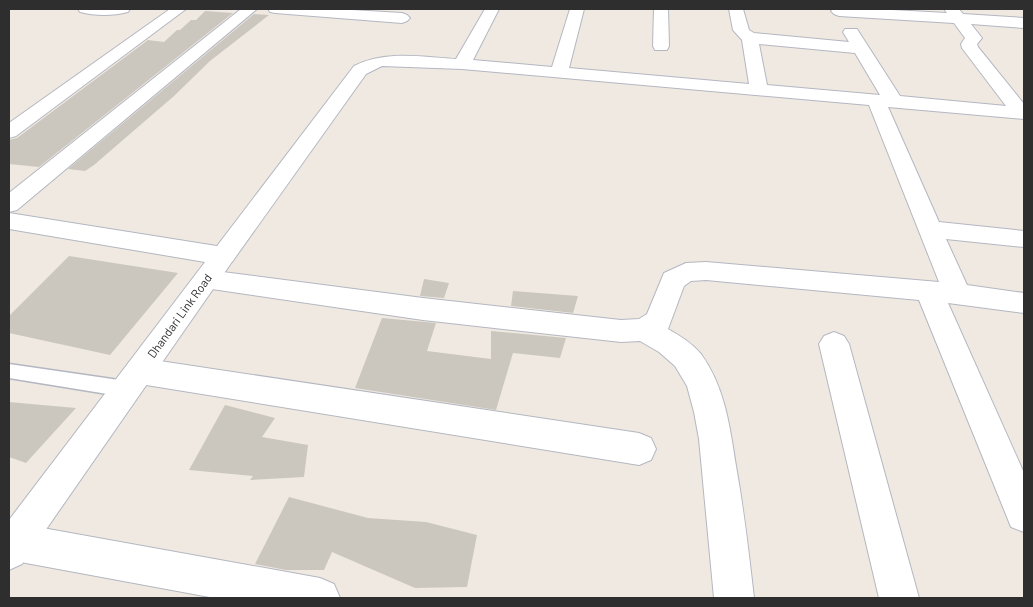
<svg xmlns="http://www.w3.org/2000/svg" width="1033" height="607" viewBox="0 0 1033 607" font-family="Barlow,sans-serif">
	<rect width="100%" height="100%" fill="#efe9e1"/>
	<path fill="#cbc7bf" d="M205,11L233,13L39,167L9,164V140L17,138L148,40L164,42L177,30H180L191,20H196Z
		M254,14L269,15L210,61L174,96L94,165L85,171L68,169Z
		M69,256L178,273L110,355L9,333V316Z
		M424,279L449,283L444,298L420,296Z
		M513,291L578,296L573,313L511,306Z
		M382,318L436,323L427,351L491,359V331L566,338L560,358L513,353L496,410L355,388Z
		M9,402L76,408L26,463L9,457Z
		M225,405L275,418L262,437L308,445L304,477L250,480L253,476L189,470Z
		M289,497L368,518L426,522L477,535L467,587L415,588L332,552L324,570H286L255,564Z"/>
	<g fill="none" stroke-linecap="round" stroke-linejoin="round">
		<g stroke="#b4b7c1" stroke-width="3">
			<path id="service" d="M9,364L126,381L133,383L135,389L133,395L126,397L9,378Z"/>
		</g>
		<g stroke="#b4b7c1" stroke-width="2">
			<path id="minor" d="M78,9H130L128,12C114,16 94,16 80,12Z
				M170,9H186L16,136L9,138V123Z
				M241,9H257L17,210L9,212V193Z
				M268,9H335L402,13L407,15L410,18L407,21L402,23L275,13L270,12Z
				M485,9H499L473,60L552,67L570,9H584L569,68L749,84L742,40L733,30L729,9H743L749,30L754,33L849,42L843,32L845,29H857L900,96L1006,106L962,48L961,44L965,38L954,23L839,16L834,14L831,11L833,9H874L947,13L944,9H959L963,14L1024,18V28L971,24L982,38L977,44L978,47L1024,104V119L888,107L939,222L1024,231V247L946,239L967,285L1024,293V313L948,303L1024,473V532L1011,527L919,300L706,280L691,281L684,286L668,329C680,336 692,343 701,354C725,387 730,427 736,466C744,510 749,554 754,598H714L699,439L694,412L687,386L675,366L659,352L640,341L621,342L423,320L198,287L194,280L198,273L207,270L423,298L621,320L639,319L647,314L664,273L686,263L706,262L939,282L869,105L462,69L382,66L366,74L232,262L223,265L214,262L210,256L214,250L354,66C385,50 422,57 456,59ZM759,44L855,53L880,95L767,85Z
				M654,9H668L669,46L667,50H655L653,46Z
				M834,332L844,336L849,344L919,598H879L819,344L824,336Z
				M140,358L639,433L651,438L656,449L651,460L639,465L140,384L129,380L125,371L129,362Z
				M15,523L320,578L334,584L340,598H215L15,561L9,558V526Z"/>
		</g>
		<g stroke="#b4b7c1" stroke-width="2">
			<path id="tertiary" d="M9,213L223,247L232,250L236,256L22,564L9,570V520L205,262L9,229Z"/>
		</g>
		<use href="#service" fill="#fff" fill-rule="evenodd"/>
		<use href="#minor" fill="#fff" fill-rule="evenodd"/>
		<use href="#tertiary" fill="#fff" fill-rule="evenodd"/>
	</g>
	<g text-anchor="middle" stroke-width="5" stroke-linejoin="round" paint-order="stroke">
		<g font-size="12" fill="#2e2e2e" stroke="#fff">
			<text transform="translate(180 316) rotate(-54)" y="4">Dhandari Link Road</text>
		</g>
	</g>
	<rect width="1033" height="607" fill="none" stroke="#2e2e2e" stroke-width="20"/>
</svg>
